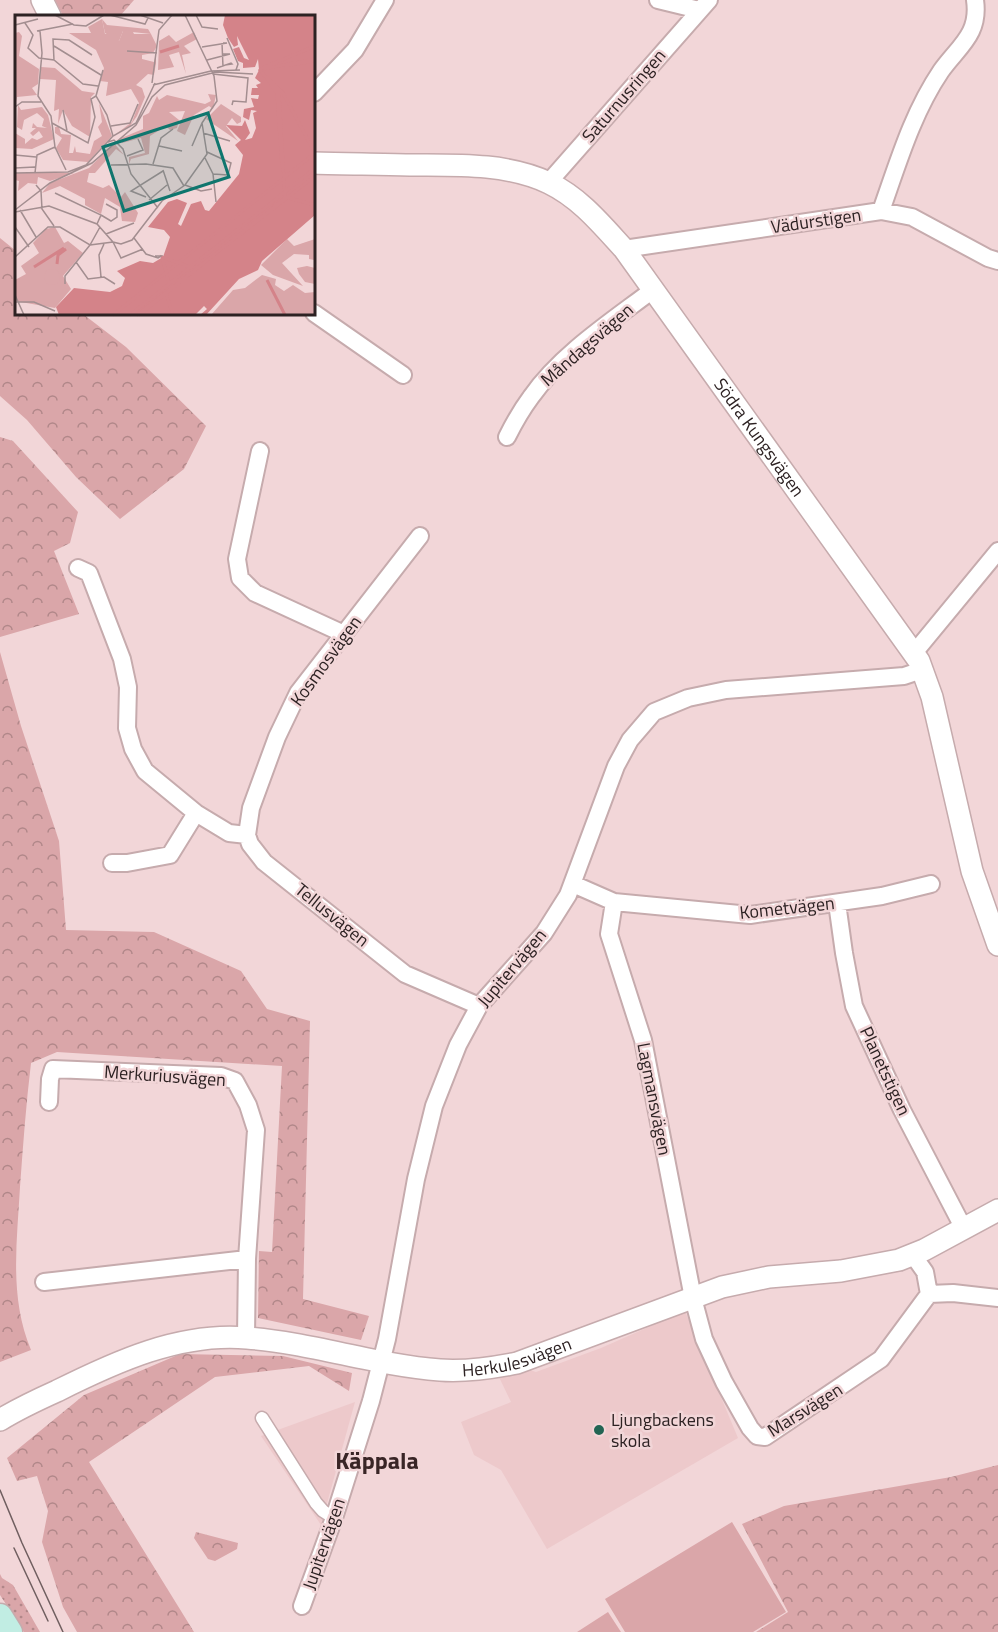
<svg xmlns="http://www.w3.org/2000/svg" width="998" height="1632" viewBox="0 0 998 1632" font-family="'Titillium Web',sans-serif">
	<defs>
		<pattern id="grass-dots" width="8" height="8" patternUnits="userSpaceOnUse" patternTransform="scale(1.5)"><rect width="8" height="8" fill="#daa6a9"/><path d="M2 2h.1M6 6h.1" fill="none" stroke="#b18789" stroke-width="1.8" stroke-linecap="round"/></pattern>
		<pattern id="forest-crowns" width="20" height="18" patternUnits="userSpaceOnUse" patternTransform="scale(1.5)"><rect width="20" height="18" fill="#daa6a9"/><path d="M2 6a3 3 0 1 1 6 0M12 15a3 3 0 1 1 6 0" fill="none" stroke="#b18789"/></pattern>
	</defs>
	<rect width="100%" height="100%" fill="#f2d6d8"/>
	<path fill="#edc9cb" d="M685,1311L738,1438L547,1549L501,1470L474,1455L461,1422L511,1402L498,1375L527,1369L536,1372L601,1348Z
		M355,1402L321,1525L261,1436Z"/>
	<path fill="url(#grass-dots)" d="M0,1574L2,1578L13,1585L40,1632H24L0,1595Z"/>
	<path fill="url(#forest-crowns)" d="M55,0H134L120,16H63Z
		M0,238L16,251V314H83L126,347L206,426L184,469L120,519L76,477L27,420L0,396Z
		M0,437L13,441L78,512L70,543L54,551L79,614L0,637Z
		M0,652L21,726L59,841L66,930L154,932L241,971L267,1009L310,1021L303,1299L369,1316L361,1340L258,1318L259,1251L272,1252L282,1066L57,1052L31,1063C26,1104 23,1146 20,1187C17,1243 9,1297 31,1350L0,1362Z
		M180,1354L283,1356L352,1373L349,1391L309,1366L215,1377L89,1462L194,1632H77L63,1607L42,1542L48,1511L37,1476L17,1481L7,1458L84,1395Z
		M998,1465V1632H756L788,1612L742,1524L784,1506L951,1477Z
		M196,1532L238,1543L237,1549L215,1561L208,1559L194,1538Z"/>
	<path fill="#daa6a9" d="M732,1522L786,1612L753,1632H625L605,1599Z
		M608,1612L621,1632H577Z"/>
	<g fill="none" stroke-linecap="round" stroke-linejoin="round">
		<g stroke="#c6abad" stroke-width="15">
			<path id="pedestrian" d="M262,1418L316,1503L323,1511L334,1518"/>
		</g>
		<g stroke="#c6abad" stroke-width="20">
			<path id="minor" d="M658,0L699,10
				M314,93L355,50L385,0
				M548,183L709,0
				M881,211C898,163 912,114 941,71C959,46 980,34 975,0
				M624,249L881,211L912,217L988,258L998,261
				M314,313L403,375
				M507,437C514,423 522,409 531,397C561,354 612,321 654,289
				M260,451L237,559L240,578L255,593L344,634
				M78,568L89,573L122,659L128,687L127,728L133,749L145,771L196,813L229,833L247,835L250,844L264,862L405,974L479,1006
				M914,653L998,551
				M247,835L251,808L277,737L298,693L420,536
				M112,863H127L170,855L196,813
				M573,884L614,902L750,915L882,896L931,884
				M614,902L609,934L643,1040L693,1298L704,1339L724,1382L750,1428L757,1436L765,1437L881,1359L929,1294L925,1272L913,1255
				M837,903L844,953L854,1006L902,1110L964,1229
				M49,1102L50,1079L53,1069L221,1076L235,1081L248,1105L256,1130L247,1259L246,1337
				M44,1282L247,1259
				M929,1294L953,1293L998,1298
				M302,1606L334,1518L371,1401L387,1339L416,1179L434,1106L458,1045L479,1006L544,933L568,895L616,766L630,740L654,712L688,698L726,690L904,676L922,670"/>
		</g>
		<g stroke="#c6abad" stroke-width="24">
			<g id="tertiary">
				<path d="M42,0L50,16"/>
				<path id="s1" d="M314,163C346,164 378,164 410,165C455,165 508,163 549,183C580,198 601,224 624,249L919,661L932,697L972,871L998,945"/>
				<path id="s2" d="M0,1420C18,1409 37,1400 57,1391C115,1362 180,1332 247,1338C312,1343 375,1365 440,1370C466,1372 492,1368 517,1363L722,1287L769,1277L841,1271L899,1260L924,1250L998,1210"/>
			</g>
		</g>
		<g stroke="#c6abad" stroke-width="27">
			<path id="secondary" d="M0,1616L10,1632"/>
		</g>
		<use href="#pedestrian" stroke="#fff" stroke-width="12"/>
		<use href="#minor" stroke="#fff" stroke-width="16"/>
		<use href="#tertiary" stroke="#fff" stroke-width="21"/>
		<use href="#secondary" stroke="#c1ede3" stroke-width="24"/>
		<path stroke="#705f60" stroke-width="1.5" d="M0,1490L22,1543L63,1632
			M14,1548L48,1621"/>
	</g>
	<circle fill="#226453" stroke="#f2d6d8" stroke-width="2" cx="599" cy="1430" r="6"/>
	<g text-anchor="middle" stroke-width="5" stroke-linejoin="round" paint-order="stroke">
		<g font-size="18" fill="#2d2223" stroke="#f2d6d8">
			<text transform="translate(624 96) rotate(-49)" y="6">Saturnusringen</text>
			<text transform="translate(816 221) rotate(-8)" y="6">Vädurstigen</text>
			<text transform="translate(587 345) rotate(-41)" y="6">Måndagsvägen</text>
			<text dy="6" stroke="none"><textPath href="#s1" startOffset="570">Södra Kungsvägen</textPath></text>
			<text transform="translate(326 661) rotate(-54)" y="6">Kosmosvägen</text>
			<text transform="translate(787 908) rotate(-6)" y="6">Kometvägen</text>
			<text transform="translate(332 915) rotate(39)" y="6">Tellusvägen</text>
			<text transform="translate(512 968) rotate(-50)" y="6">Jupitervägen</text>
			<text transform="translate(885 1071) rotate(65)" y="6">Planetstigen</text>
			<text transform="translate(165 1076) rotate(4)" y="6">Merkuriusvägen</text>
			<text transform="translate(654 1099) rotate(79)" y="6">Lagmansvägen</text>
			<text dy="6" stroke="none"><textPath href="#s2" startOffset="538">Herkulesvägen</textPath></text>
			<text transform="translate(805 1410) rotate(-32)" y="6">Marsvägen</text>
			<text transform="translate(324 1544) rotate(-71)" y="6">Jupitervägen</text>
		</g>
		<g font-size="18" fill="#2d2223" stroke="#f2d6d8" text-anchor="start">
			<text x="611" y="1426">Ljungbackens<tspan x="611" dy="21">skola</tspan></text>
		</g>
		<g font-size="24" font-weight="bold" fill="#392526" stroke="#f2d6d8">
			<text x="377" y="1469">Käppala</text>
		</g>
	</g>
	<g transform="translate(15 15)">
		<rect width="300" height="300" fill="#f2d6d8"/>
		<path d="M87,4L92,10L133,14L136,19L108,16L104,26L90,18Z" fill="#daa6a9"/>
		<path d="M87,4L90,19L100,18L104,26L108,16L117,15L119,19H136L142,31L138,38L127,40V44L139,47L141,39V48L139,60L133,59L121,70L127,73L130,82L122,101L115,111L101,119L117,107L124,88L116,74L91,81L93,67L85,66L89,53L81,35L54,18H76L73,12ZM4,17L7,21L4,41L24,54L23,69L17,73L22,80L2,82L0,91V18ZM179,17L182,24L169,31L176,38L167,40L171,59L164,37L154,40L159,52L143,55L144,26L154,20L161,27ZM26,52L40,53L67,76L80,78L76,82L75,122L57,111L48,95L43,109L44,94L39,96L41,65L25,64ZM193,79L201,80L198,94L194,91L179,100L170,120L162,116L170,96L154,97L164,105L162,113L155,115L151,111L135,121L134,139L116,144L114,149V142L130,138L126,123L107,128L104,124L128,114V101L134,98L142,81L144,85L152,80L190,89L196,86ZM84,88L97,121L73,147L48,145L41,133L47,123L40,118V112H44L46,119L56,120L54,138H58L60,131L61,137L75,139L79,126L87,121L83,112L87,107ZM206,89L226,102V107L222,109L217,103L211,111L223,126L191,104ZM3,90L6,95L27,92L33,100L39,124L17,134L0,133V118L10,124V129L17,123L22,125L28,122L24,116L18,121L15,118L21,113H17L18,108L22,112L32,113L27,111L29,104L22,98L9,105L7,115L2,112ZM99,128L109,140L101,134L80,158H74L72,167L88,173L94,170L106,182L110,177L123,198L120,207L107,206L105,192L90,183L86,199L70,190V184L45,171L27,178L35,168L74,153ZM0,158H59L35,166L23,162L22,169L13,168L3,176L4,166L0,165ZM40,212L49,228L53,226L68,238L48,261L56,274L40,293L0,286V265L11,259L6,251L24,238L18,228L31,214ZM272,224L279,231L300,224L299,245L294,244V240L279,239L267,248L288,271L258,260L246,250ZM292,251L300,253V269L290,267L284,259L282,253ZM247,260L261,264L260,270L269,276L278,270L290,278L300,277V300H196L218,275L230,273Z" fill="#daa6a9"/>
		<path d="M29 262a8 8 0 1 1 16 0a8 8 0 1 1-16 0Z" fill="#daa6a9"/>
		<path d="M210,0H300V200L247,246L243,255L224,264L191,300H185L192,294L189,291L180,300H44L41,292L59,273L95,277L107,271L110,263L102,256L125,246L138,248L148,242L155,222L149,215L133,212L153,187L162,184L172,188L163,209L166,211L176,189L186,186L190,195L194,196L224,159L228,140L220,130L226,125L211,110L227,111L230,105L235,118L230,125L237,123L241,113L238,98L242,96L236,95L234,105L228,102L229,94L239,92L236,83L243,84L244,80H236L237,73H243L241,70L246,68L240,63L244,55L243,44L240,52L228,53V48L223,46L218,34L224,32L229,43L234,45L222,21L223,30L219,32L213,23L208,10Z" fill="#d48389"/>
		<path fill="none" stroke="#d48389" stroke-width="3" d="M145,37L164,31M269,51L300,46M245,54L300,31M248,54L300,44M251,61L268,78L300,138M254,67L262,79L267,153M270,182L300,190M42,249L43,240L51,234M19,252L49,233M252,265L270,300M154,268L147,242L178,253M151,278L158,300M98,300L300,138M115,300L300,153M122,300L300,161M124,300L270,183L264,78L244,54"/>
		<path fill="none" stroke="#a38e90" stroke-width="1.5" d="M40,0L59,10L71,11L89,0M95,0L130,9L133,3M125,0L148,8M181,0L187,12L203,14M10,8L18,20L13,33L24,43L39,45L68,69L83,71M0,10L23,4M22,16L58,9M25,16L27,38L23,81L36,101L40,132L51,155M212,23L223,49L221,55M207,28L208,52M39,31L86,60M187,32L212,28H208M112,36L142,38M39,45L38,24L54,25L77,40M192,45L215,39H208M202,53L216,48L217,49L210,50M88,55L81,81L92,100L98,121M196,56L225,55M198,59L233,63L231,87L218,86L217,90M137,68L144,15L157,0M138,70L196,56M0,92L7,87H26M48,95L52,116M37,108L73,128L80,102L76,84L81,81M96,111L115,108L123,89M188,118L215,126M93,127L99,125L108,134L116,159L143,193M144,131L167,136M177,131L187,108M192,137L216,148L213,160L198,159M0,140L21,142M112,141L128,135L123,124M190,143L198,159L201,187M138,149L146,123L158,114M96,150L131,149L158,153L169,171M0,153L20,152M148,155L155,176M0,158L53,157L71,150L98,121L121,108L140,68M20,158L22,140L40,132M21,170L26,176L27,194L39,211M170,170L186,176L197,174M40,178L86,200L82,209M131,182L116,176L148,156M134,185L152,170M0,195L35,168L77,148L121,110L137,82L150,70L201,57L238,59M5,195L21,222M0,197L34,191L82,209L98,227L106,229L117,225L147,186L170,170L192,139L187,108L202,86L199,61L170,0M86,200L96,206L102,202V195L91,189M0,212L14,232M91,219L119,208M119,223L131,239L143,243L146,241H140M98,227L106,243L128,234M0,242L33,212H45L75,230L85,212M61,247L73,264L89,262L100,269M86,262L84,240L89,229M50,269V261L75,230L98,227M0,280L9,300M0,287H19L40,296"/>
		<path fill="#0f766e" fill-opacity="0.15" stroke="#0f766e" stroke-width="3" d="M193,98L214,162L109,196L88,132Z"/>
		<rect width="300" height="300" fill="none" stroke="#2d2223" stroke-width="3"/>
	</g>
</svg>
